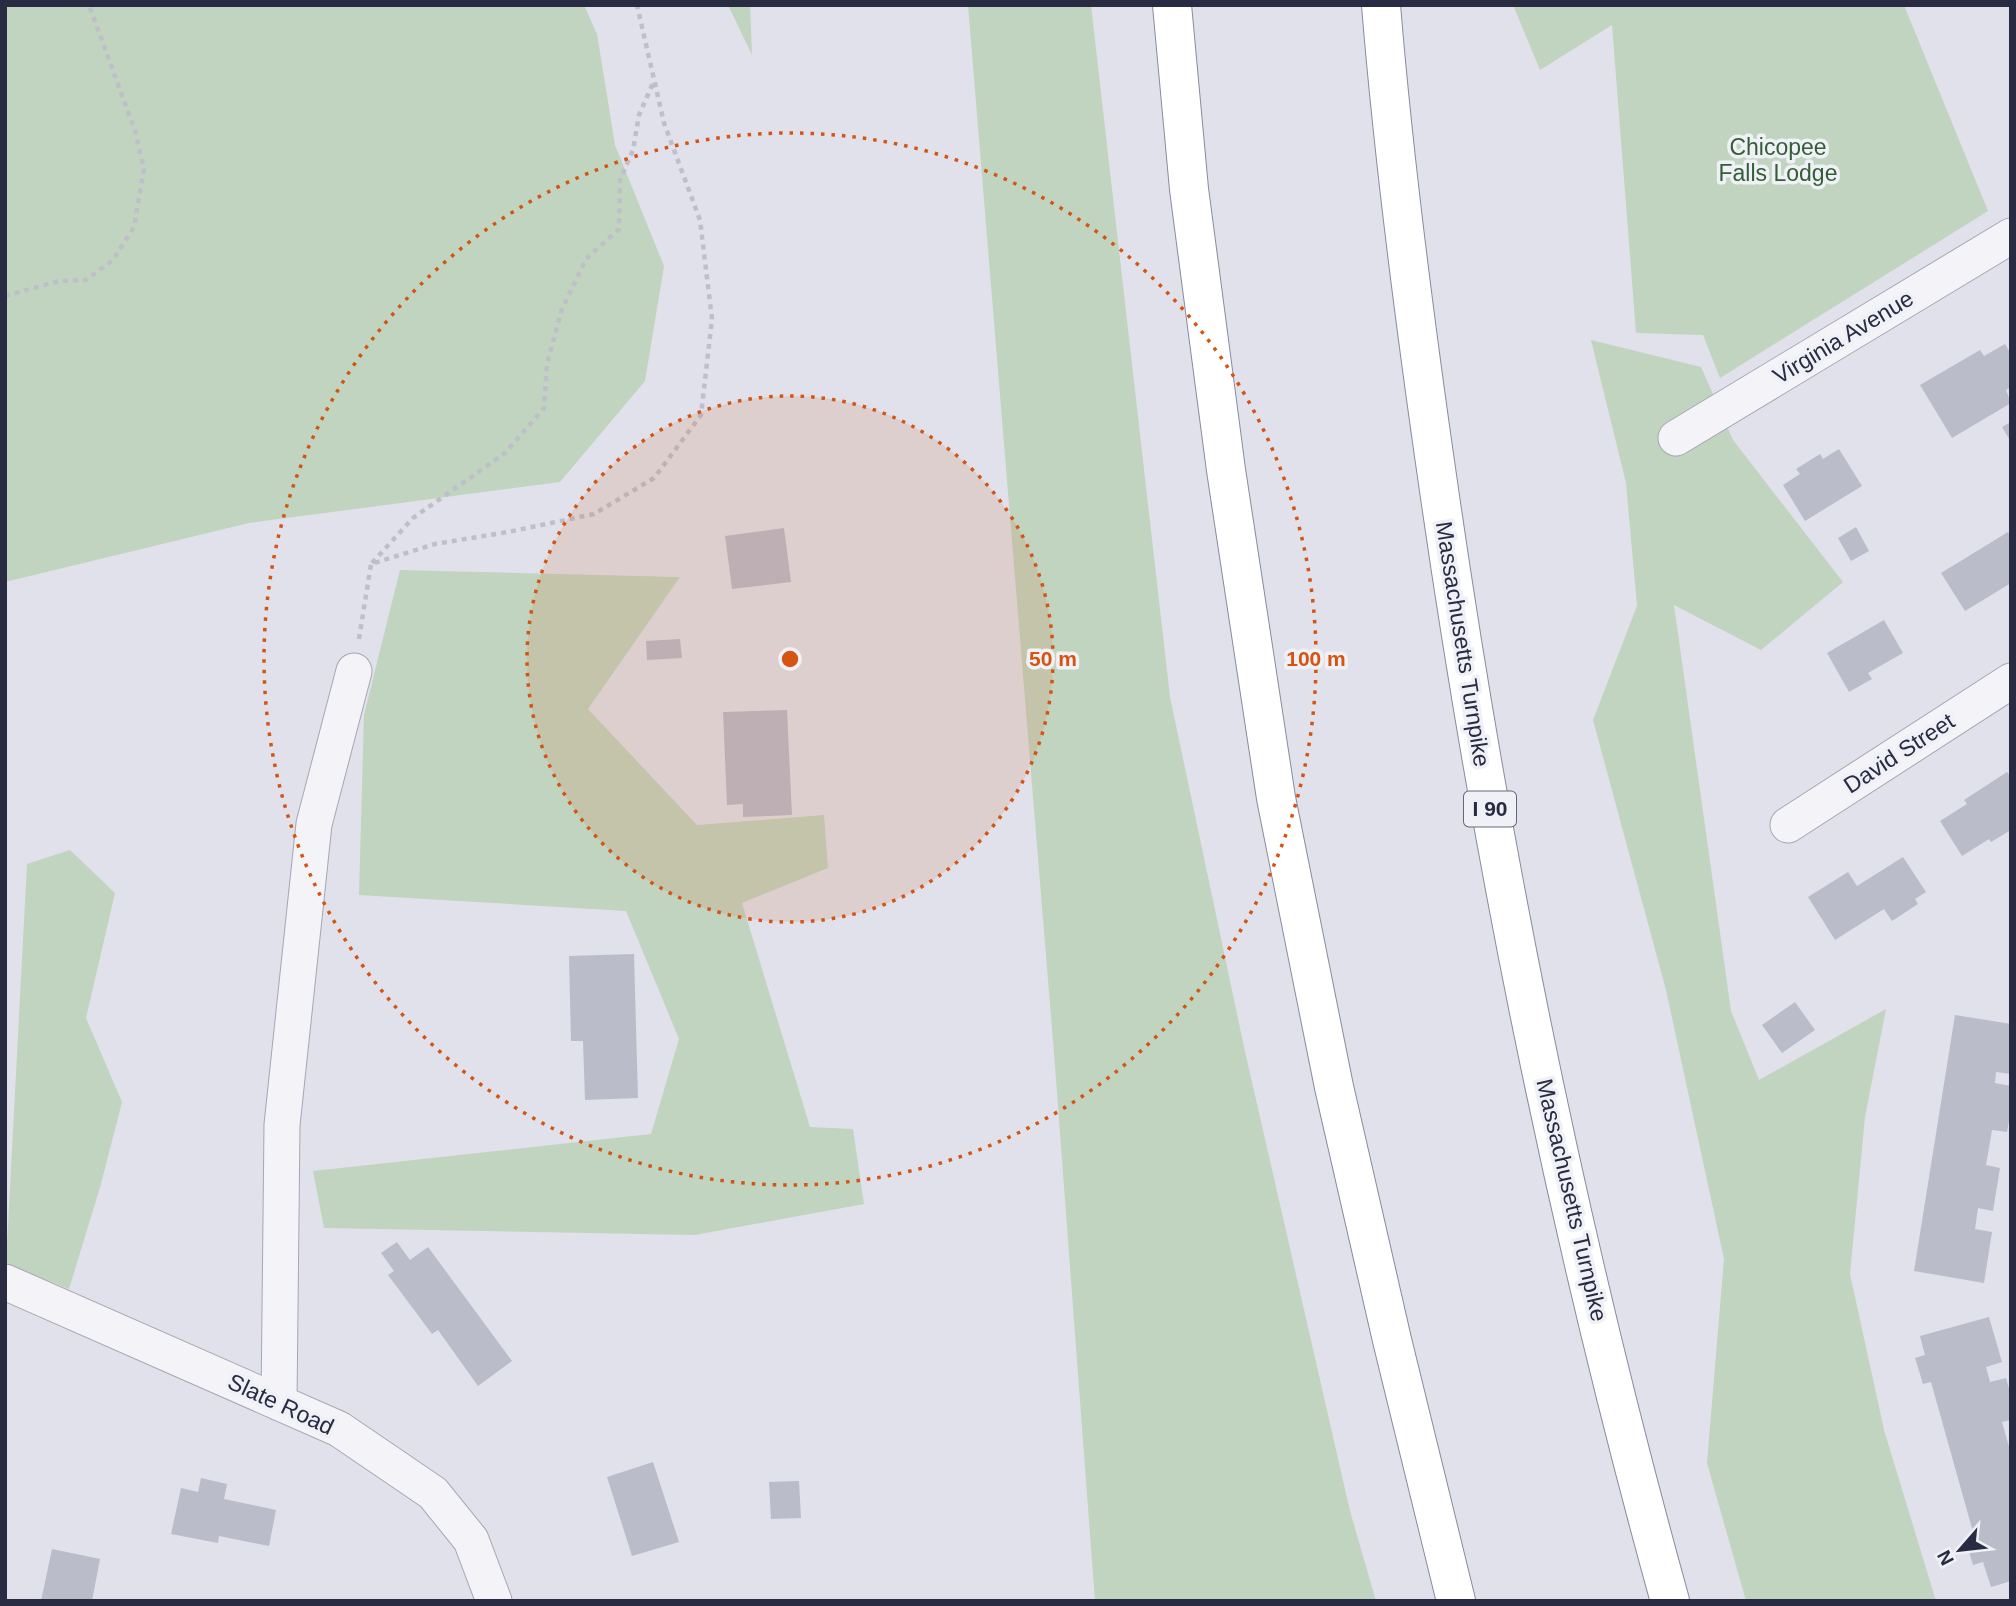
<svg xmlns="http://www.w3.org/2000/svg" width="2016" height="1606" viewBox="0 0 2016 1606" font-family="Arial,sans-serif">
	<rect width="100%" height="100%" fill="#e0e1ea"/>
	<path fill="#c1d4c0" d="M5,5H584L597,34L615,145L664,266L645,381L560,482L249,523L5,582Z
		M728,5H750L752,55Z
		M968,5H1091L1170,697L1244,1047L1350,1511L1376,1601H1095L1054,1053Z
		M1513,5H1904L1988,211L1720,378L1703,335L1636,333L1612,25L1540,70Z
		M1591,340L1701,367L1733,440L1843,582L1761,650L1674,605L1731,1011L1759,1080L1886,1009L1865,1117L1850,1274L1884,1430L1936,1601H1746L1707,1463L1724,1259L1666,990L1593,720L1637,606L1626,483Z
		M400,570L680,577L588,709L697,825L824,815L828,868L742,903L810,1127L853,1129L864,1204L695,1235L324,1228L313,1171L651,1134L679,1039L626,911L359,895L364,715Z
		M70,850L115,893L86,1018L122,1102L101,1184L69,1289L6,1264L27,864Z"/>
	<path fill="#babcca" d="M2005,344L2011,354V387L2006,390L2011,403L1952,438L1920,385L1980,350L1984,356Z
		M2011,422V442L2002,427Z
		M1839,449L1862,486L1805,521L1783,485L1800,474L1796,469L1820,454L1823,459Z
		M1856,527L1869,551L1851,561L1838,538Z
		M784,528L791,582L732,589L725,536Z
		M2008,532L2011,537V583L1965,611L1941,573Z
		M1884,620L1903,653L1868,673L1872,679L1849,692L1827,653Z
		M680,639L682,658L647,660L646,641Z
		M787,710L792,815L743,817V804L727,805L723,712Z
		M2007,772L2011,777V830L1991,842L1989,839L1962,856L1940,821L1967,804L1964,800Z
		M1903,857L1926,892L1915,899L1918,904L1892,921L1884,909L1835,940L1808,897L1848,872L1857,886Z
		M634,954L638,1098L585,1100L583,1041H571L569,956Z
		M1795,1002L1815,1030L1782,1053L1762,1025Z
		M1955,1015L2011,1024V1074L1996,1072L1995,1083L2011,1086V1109L2007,1132L1992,1130L1986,1165L2000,1168L1993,1211L1978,1208L1975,1229L1992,1232L1984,1283L1914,1271Z
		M397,1242L410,1260L428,1247L512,1361L478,1386L438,1330L432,1334L388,1275L394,1271L381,1253Z
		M1989,1317L2002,1362L1986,1367L1990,1382L2006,1378L2011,1395V1420L2002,1422L2011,1454V1581L1991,1587L1983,1562L1973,1565L1966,1542L1975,1539L1931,1382L1923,1384L1915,1358L1925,1355L1920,1336Z
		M653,1462L679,1542L632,1556L607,1477Z
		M201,1478L227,1484L224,1499L276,1510L269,1546L219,1536L218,1543L171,1534L181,1488L198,1492Z
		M799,1481L801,1518L771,1519L769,1482Z
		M52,1549L100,1559L92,1601H41Z"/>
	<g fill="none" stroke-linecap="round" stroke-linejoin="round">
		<g stroke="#a5a7b4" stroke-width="37">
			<path id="minor" d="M1676,438L2011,236
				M1788,825L2011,681
				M5,1282L339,1429L433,1493L471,1540L494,1601
				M279,1403L282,1125L314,824L354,671"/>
		</g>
		<g stroke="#868ba1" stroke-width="40">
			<path id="highway" d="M1172,5L1189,189L1226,470L1276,798L1334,1087L1392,1340L1456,1601
				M1381,5C1394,165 1415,324 1438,483C1492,860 1568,1234 1670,1601"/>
		</g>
		<path stroke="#bebfc9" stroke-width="4.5" stroke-dasharray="5 5" stroke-linecap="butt" d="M5,296L59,281L86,280L113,260L134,227L144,169L135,131L89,5
			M372,563L413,518L505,453L544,408L547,364L562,309L586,259L619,229L620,180L633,150L639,115L653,83
			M359,639L371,564L435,544L508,532L594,514L654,478L701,415L712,319L700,220L664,123L637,5"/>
		<use href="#minor" stroke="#f3f3f8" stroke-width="35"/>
		<use href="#highway" stroke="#fff" stroke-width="38"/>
	</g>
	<circle cx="790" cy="659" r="263" fill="#d55411" fill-opacity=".12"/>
	<g fill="none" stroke="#d55411" stroke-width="3.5" stroke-dasharray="3.5 7">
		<circle cx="790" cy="659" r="263"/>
		<circle cx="790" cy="659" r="526"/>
	</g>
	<g text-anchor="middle" stroke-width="7" stroke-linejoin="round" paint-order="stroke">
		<rect fill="#f0f1f7" stroke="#646678" stroke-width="2" x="1464" y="791.5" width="52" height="35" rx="5"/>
		<g font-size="21" font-weight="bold" fill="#282b42">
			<text x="1490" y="816">I 90</text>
		</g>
		<g font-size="23" fill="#345e36" stroke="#f0f1f7">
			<text x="1778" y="155">Chicopee<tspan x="1778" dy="26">Falls Lodge</tspan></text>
		</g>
		<g font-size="23" fill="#282b42" stroke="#f0f1f7">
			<text transform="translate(1843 337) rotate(-31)" y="8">Virginia Avenue</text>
			<text transform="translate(1463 644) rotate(81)" y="8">Massachusetts Turnpike</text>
			<text transform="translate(1899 753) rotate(-33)" y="8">David Street</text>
			<text transform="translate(1572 1200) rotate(77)" y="8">Massachusetts Turnpike</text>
			<text transform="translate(281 1404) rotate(25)" y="8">Slate Road</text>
		</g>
	</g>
	<circle cx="790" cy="659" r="10" fill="#d55411" stroke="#f0f1f7" stroke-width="3.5"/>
	<g font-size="21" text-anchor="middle" font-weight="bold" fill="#d55411" stroke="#f0f1f7" stroke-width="7" stroke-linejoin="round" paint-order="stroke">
		<text x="1053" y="666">50 m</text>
		<text x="1316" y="666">100 m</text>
	</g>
	<rect width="2016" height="1606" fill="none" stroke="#282b42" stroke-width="14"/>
	<g transform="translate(1960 1550) rotate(242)" stroke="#f0f1f7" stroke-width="5" paint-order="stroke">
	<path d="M0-5L12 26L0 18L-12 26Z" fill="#282b42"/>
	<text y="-10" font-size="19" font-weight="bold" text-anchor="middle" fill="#282b42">N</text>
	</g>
</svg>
